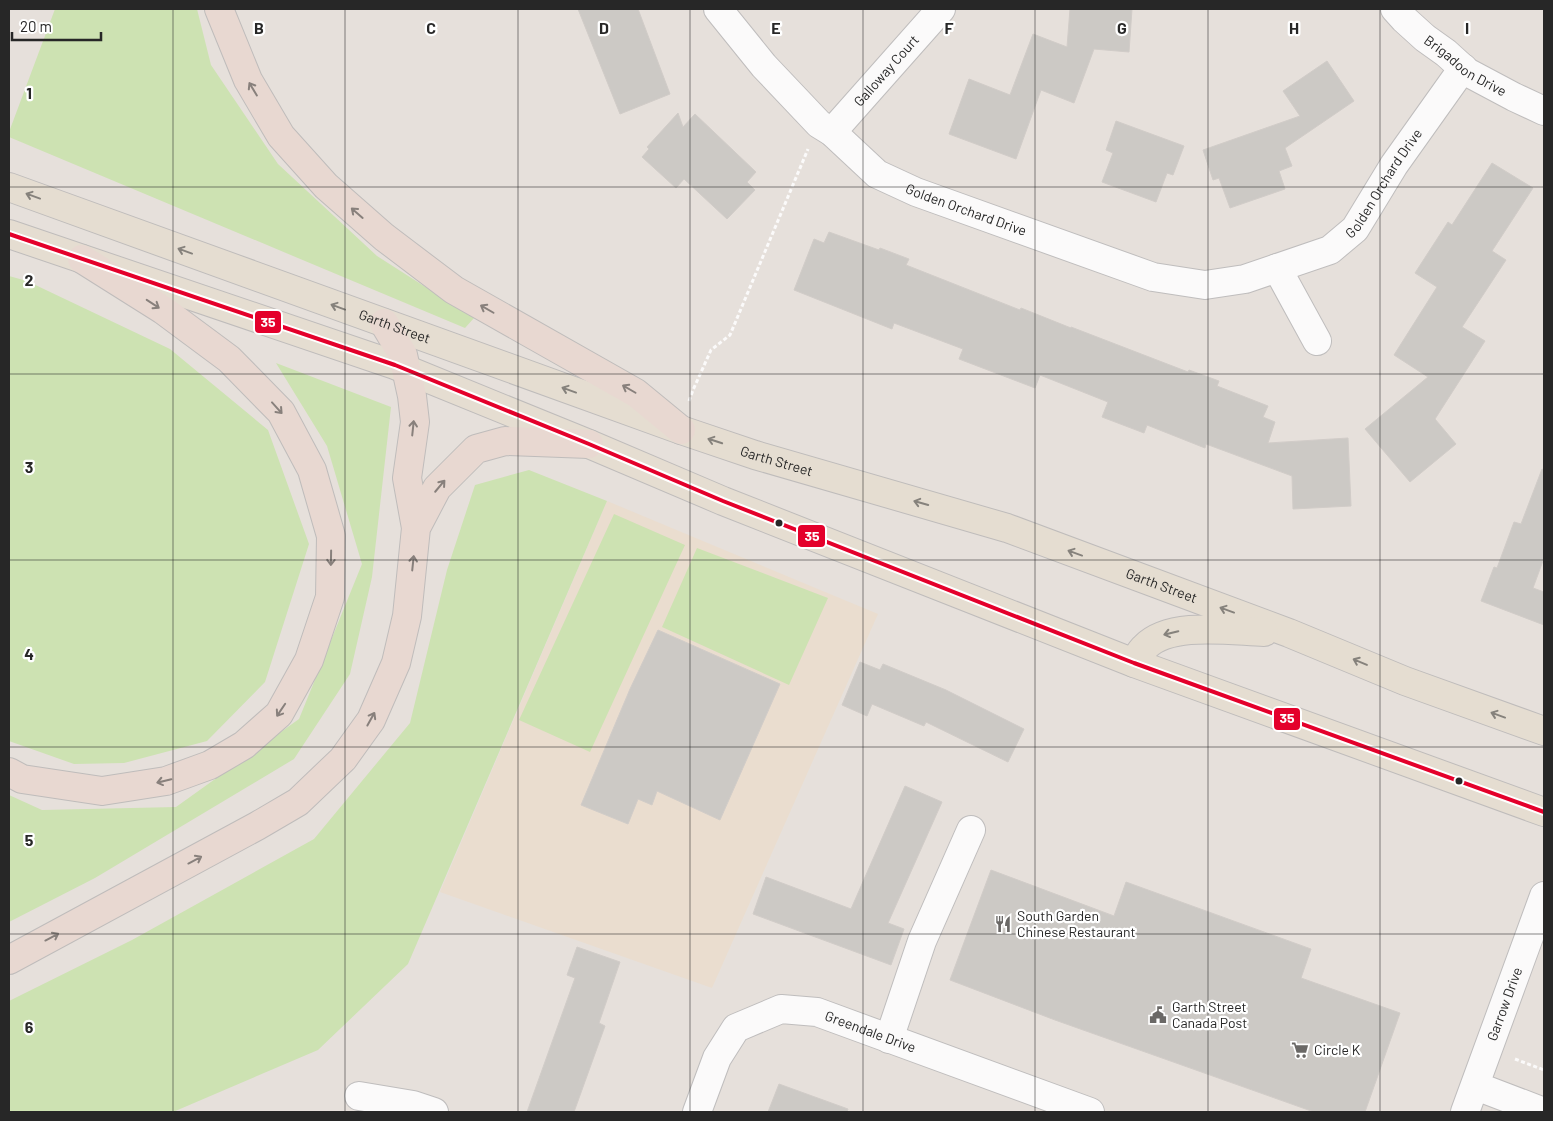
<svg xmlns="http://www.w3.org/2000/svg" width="1553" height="1121" viewBox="0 0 1553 1121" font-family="Barlow,sans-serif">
	<rect width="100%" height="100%" fill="#e6e0db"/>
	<path fill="#eaddcf" d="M607,501L878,614L712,988L440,892Z"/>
	<path fill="#cde2b2" d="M55,9H197L211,65L278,164L377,256L474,318L465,328L9,137V132Z
		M9,276L27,281L170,349L268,430L309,544L265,682L207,741L124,763L74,764L9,741Z
		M276,363L391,407L372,577L350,674L294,759L95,878L9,922V795L42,810L176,807L299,719L362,564L327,446Z
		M529,470L607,501L408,964L318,1050L173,1112H9V1001L132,940L314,839L410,723L447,570L475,485Z
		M614,514L685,545L590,752L519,720Z
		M697,548L828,598L789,685L662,627Z"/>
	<path fill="#ccc9c5" stroke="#d1ccc8" d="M578,9H638L670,94L620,114Z
		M1070,9H1132L1129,52L1094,49L1074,103L1041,90L1016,159L949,134L969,79L1010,95L1033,34L1067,47Z
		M1327,61L1354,101L1285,148L1292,166L1279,171L1285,189L1230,208L1219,178L1213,180L1203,150L1300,116L1283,91Z
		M678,113L683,127L695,114L756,172L747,182L755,190L727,219L684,179L676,188L642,157L649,149L647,147Z
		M1116,121L1184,146L1173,175L1167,173L1156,202L1102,182L1113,153L1106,150Z
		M1492,163L1533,188L1492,251L1506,260L1462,327L1485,341L1435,419L1456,444L1410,482L1365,429L1428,377L1394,355L1437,287L1415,273L1448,222L1452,225Z
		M829,232L879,250L880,248L909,259L906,265L1020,310L1021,308L1071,328V327L1188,372L1189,370L1219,381L1217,386L1268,406L1263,417L1275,422L1268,443L1348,438L1351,506L1293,509L1292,476L1206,444L1205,448L1147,425L1144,433L1102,417L1108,402L1040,375L1035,388L959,359L963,349L894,323L892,329L794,290L814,239L824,243Z
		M1542,469L1544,470V558L1533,588L1544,592V625L1481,601L1494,567L1497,568L1514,522L1521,524Z
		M658,630L780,684L720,820L657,791L652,805L638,799L628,824L581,805L630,689Z
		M860,662L880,670L883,664L946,690L1024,729L1008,762L926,722L924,726L872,704L867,716L842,705Z
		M905,786L942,802L888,923L904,929L891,965L753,914L766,877L851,909Z
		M991,870L1114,916L1126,882L1311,949L1301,978L1400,1013L1365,1112H1314L1055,1020L950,980Z
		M577,947L620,962L599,1023L605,1026L574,1112H527L575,978L567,975Z
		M779,1084L848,1109L847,1112H768Z"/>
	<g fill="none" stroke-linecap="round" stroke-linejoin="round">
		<g stroke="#bfbdbd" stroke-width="30">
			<g id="minor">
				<path id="s1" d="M718,9L764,66L819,124L832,132L877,174L916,192L1153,277L1205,285L1245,279L1330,250L1355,229L1394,165L1463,68"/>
				<path id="s2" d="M1395,9L1404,19L1425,38L1446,53L1467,72L1514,97L1544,111"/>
				<path id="s3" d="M832,132L941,9"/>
				<path d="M1277,268L1317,341"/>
				<path d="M889,1039L922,941L971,830"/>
				<path d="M1476,1086L1544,1112"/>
				<path d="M359,1096L413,1105L434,1112"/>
				<path id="s4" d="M697,1112L717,1058L736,1028L781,1009L817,1012L1090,1112"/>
				<path id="s5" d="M1465,1112L1544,896"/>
			</g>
		</g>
		<g stroke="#bfbcbb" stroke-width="30">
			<g id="major">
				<path id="s6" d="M9,187L681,430L755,455L1007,528L1289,633L1405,681L1544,731"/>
				<path d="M9,234L395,365L589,444L723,501L1134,663L1544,812"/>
				<path d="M1134,663C1137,658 1140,651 1145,647C1170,621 1231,631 1264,632"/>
			</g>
		</g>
		<g stroke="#bfbcbb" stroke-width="30">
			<path id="highway" d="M219,9L248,80L281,136L326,186L384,237L454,290L636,393L681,430
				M416,528L437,488L476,449L505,441L589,444
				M9,772L22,779L102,791L166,781L210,765L244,745L279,714L309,660L330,597L331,536L312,470L281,412L229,359L163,310L82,259
				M9,960L257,826L298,802L343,759L371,720L396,663L407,616L416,528L407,478L415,422L412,396L403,355L384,323"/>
		</g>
		<path stroke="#fbfafa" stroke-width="3" stroke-dasharray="4 2.5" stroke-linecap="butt" d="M689,401L693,390L711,350L730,335L808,149
			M1515,1059L1544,1070"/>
		<use href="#minor" stroke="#fbfafa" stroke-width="28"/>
		<use href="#major" stroke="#e5ddd1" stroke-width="28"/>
		<use href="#highway" stroke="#e8d8d1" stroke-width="28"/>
		<g stroke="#fff" stroke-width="8">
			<path id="bus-1" d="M9,234L395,365L589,444L723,501L1134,663L1544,812"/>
		</g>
		<use href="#bus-1" stroke="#e4002b" stroke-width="4"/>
	</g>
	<defs><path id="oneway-shaft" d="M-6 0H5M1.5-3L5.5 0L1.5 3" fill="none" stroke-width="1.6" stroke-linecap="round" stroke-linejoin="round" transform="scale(1.25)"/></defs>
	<g stroke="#88807c">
		<use href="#oneway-shaft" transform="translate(253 89) rotate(-121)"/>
		<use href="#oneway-shaft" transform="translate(357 213) rotate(-139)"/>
		<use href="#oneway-shaft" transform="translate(153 304) rotate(33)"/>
		<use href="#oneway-shaft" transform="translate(487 309) rotate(-150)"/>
		<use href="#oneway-shaft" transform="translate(629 389) rotate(-150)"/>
		<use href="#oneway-shaft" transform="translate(277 408) rotate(48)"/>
		<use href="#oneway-shaft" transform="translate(413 428) rotate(-84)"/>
		<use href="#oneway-shaft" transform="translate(440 486) rotate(-50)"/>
		<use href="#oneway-shaft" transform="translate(331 558) rotate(91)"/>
		<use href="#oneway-shaft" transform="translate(413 563) rotate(-84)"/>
		<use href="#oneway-shaft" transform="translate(281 710) rotate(124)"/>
		<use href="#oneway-shaft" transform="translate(371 719) rotate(-61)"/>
		<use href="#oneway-shaft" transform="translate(164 781) rotate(167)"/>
		<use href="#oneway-shaft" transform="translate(195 860) rotate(-28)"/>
		<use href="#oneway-shaft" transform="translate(52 937) rotate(-28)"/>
	</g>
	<g stroke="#86827c">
		<use href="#oneway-shaft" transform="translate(33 196) rotate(-160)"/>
		<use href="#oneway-shaft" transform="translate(185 251) rotate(-160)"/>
		<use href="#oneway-shaft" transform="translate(338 307) rotate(-160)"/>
		<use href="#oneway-shaft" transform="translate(569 390) rotate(-160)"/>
		<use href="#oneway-shaft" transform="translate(715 441) rotate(-162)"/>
		<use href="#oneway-shaft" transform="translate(921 503) rotate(-164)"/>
		<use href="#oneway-shaft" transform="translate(1075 553) rotate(-160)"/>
		<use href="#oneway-shaft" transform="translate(1227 610) rotate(-160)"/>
		<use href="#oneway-shaft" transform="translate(1171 633) rotate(167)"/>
		<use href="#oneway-shaft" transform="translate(1360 662) rotate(-157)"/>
		<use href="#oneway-shaft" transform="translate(1498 715) rotate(-160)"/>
	</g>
	<path fill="none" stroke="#272727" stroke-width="1" stroke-opacity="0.55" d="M173,9V1112M345,9V1112M518,9V1112M690,9V1112M863,9V1112M1035,9V1112M1208,9V1112M1380,9V1112M9,187H1544M9,374H1544M9,560H1544M9,747H1544M9,934H1544"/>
	<defs>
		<g id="restaurant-bare" transform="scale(1.35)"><path d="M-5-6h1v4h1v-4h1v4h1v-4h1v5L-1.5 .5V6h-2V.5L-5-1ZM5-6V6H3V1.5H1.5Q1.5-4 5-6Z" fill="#6a6866" stroke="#fff" stroke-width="2.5" paint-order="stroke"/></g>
		<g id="civic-bare" transform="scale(1.35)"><path d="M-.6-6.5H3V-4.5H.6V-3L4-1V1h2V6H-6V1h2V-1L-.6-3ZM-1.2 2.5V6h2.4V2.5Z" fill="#6a6866" stroke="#fff" stroke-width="2.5" paint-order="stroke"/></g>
		<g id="supermarket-bare" transform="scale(1.35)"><path d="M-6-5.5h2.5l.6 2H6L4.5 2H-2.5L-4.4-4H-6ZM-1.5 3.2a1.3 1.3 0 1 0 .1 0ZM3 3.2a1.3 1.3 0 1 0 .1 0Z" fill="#6a6866" stroke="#fff" stroke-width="2.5" paint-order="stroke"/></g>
	</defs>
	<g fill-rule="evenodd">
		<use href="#restaurant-bare" x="1003" y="924"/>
		<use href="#civic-bare" x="1158" y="1015"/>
		<use href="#supermarket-bare" x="1300" y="1050"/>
	</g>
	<g fill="#272727" stroke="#fff" stroke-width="2">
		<circle cx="779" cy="523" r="4.5"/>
		<circle cx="1459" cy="781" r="4.5"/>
	</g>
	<g text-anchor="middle" stroke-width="4.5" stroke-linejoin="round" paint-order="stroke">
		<g font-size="14" fill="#272727" stroke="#fff">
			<text dy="5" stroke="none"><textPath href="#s2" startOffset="91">Brigadoon Drive</textPath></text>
			<text dy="5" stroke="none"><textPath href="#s3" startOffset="82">Galloway Court</textPath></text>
			<text dy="5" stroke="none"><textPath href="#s1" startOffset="794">Golden Orchard Drive</textPath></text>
			<text dy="5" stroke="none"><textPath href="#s1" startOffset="326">Golden Orchard Drive</textPath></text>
			<text dy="5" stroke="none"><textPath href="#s6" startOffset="410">Garth Street</textPath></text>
			<text dy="5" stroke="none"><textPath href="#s6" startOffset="815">Garth Street</textPath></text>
			<text dy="5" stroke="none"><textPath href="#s6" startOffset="1220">Garth Street</textPath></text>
			<text dy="5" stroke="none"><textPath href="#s5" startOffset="115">Garrow Drive</textPath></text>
			<text dy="5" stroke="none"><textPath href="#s4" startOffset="235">Greendale Drive</textPath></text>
		</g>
		<g font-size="14" fill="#272727" stroke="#fff" text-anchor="start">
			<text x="1017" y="921">South Garden<tspan x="1017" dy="16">Chinese Restaurant</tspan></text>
			<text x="1172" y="1012">Garth Street<tspan x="1172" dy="16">Canada Post</tspan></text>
			<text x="1314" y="1055">Circle K</text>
		</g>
	</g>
	<g font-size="16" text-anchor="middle" font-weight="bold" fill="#272727" stroke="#fff" stroke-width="4.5" stroke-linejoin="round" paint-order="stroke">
		<text x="259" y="34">B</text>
		<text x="431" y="34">C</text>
		<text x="604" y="34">D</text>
		<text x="776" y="34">E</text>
		<text x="949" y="34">F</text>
		<text x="1122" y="34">G</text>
		<text x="1294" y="34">H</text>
		<text x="1467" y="34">I</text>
		<text x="29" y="99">1</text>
		<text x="29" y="286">2</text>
		<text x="29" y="473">3</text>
		<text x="29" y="660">4</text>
		<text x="29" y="846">5</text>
		<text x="29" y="1033">6</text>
	</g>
	<g stroke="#fff" stroke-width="2">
		<rect x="254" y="310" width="28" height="24" rx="5" fill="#e4002b"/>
		<rect x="797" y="524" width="29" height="24" rx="5" fill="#e4002b"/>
		<rect x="1273" y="707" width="28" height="24" rx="5" fill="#e4002b"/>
	</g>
	<g font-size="14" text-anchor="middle" font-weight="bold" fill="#fff">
		<text x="268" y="327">35</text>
		<text x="812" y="541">35</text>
		<text x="1287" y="723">35</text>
	</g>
	<rect width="1553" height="1121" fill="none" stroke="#272727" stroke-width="20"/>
	<path d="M12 32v8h89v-8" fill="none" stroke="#272727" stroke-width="2.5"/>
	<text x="20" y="32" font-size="15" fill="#272727" stroke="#ffffff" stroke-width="4" paint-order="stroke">20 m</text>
</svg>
